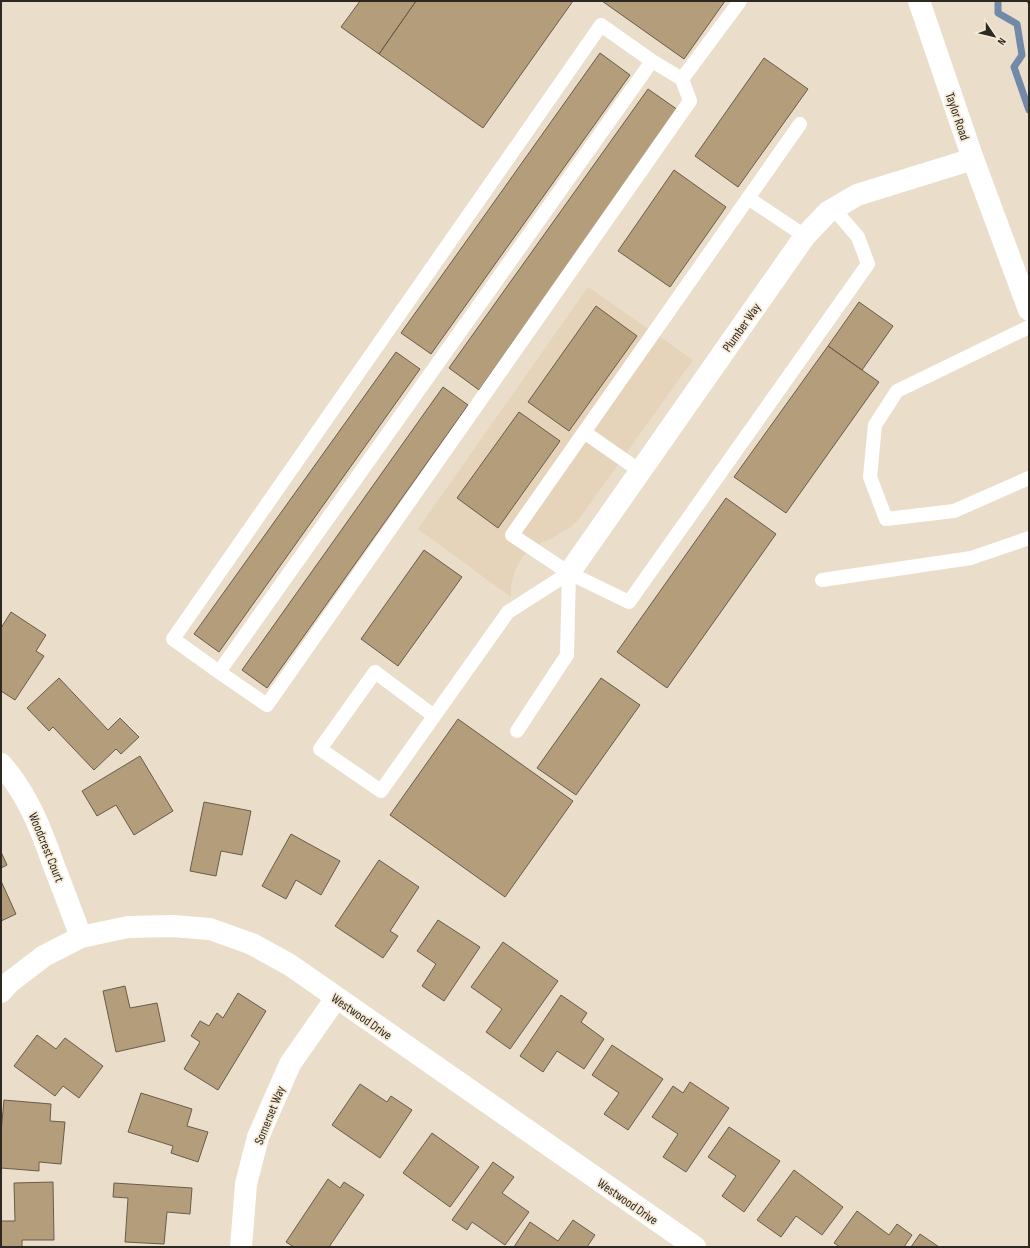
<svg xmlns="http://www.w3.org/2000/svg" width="1030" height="1248" viewBox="0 0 1030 1248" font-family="'Sofia Sans Condensed',sans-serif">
	<rect width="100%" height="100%" fill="#eaddca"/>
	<path fill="#e5d3ba" d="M588,287L693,360L579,519L571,527L560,533L551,539L535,545L522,557L515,571L511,585V597L418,529Z"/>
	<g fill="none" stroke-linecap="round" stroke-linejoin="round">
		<path stroke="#728aa8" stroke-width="7" d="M998,1V13L1017,24L1022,55L1014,67L1029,110"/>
	</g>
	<path fill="#b39d7b" stroke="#685d4c" d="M360,1H416L379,54L341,27Z
		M416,1H573L483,128L379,54Z
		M602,1H725L684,59Z
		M600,53L630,75L431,354L401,333Z
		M764,58L808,89L738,187L695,156Z
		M648,89L678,110L479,390L449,368Z
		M674,170L726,207L670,287L618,251Z
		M859,302L893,326L862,370L828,346Z
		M596,306L637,336L569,431L528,402Z
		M828,346L879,382L786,513L734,477Z
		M396,352L420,369L219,652L194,634Z
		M443,387L468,405L267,688L242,670Z
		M519,412L560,441L498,528L457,498Z
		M726,498L776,534L667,688L617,652Z
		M424,550L462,577L398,666L361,639Z
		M11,612L46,635L36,651L44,656L15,700L1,691V628Z
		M59,678L108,730L120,718L139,737L121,754L116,749L94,770L53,727L49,731L27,708Z
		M601,678L640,705L576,795L537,768Z
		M458,719L573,801L505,897L390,815Z
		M140,756L173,811L134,835L116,805L97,816L82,791Z
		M204,802L251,811L242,855L221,851L216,876L190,871Z
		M291,834L340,861L321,895L296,880L286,899L262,886Z
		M1,852L7,865L1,868Z
		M379,860L419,887L390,931L398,936L383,958L335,926Z
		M1,881L16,914L1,921Z
		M438,920L480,947L444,1001L422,986L436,964L417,951Z
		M503,942L558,981L510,1049L486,1032L502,1009L471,987Z
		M125,986L130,1008L157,1003L165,1041L116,1052L103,991Z
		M238,993L266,1011L218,1090L184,1069L200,1042L191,1036L200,1021L209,1026L217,1013L223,1018Z
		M561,995L587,1013L581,1022L604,1039L584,1069L557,1051L543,1072L520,1056Z
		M37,1035L56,1049L65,1038L103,1066L79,1098L63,1086L55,1096L14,1066Z
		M612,1045L663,1079L628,1130L604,1114L619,1093L592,1075Z
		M690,1082L729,1108L686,1172L663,1157L678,1134L652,1117L673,1086L683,1093Z
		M360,1084L387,1102L391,1096L412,1110L380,1158L332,1125Z
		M141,1093L192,1109L187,1126L208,1132L198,1162L171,1153L173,1146L128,1132Z
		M4,1100L51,1104L50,1121L65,1122L61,1164L39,1162V1171L1,1168V1132Z
		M729,1127L780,1161L744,1212L722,1196L736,1176L708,1157Z
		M432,1133L479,1167L450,1207L403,1173Z
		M493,1162L514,1177L502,1193L529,1212L505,1245L472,1222L467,1230L452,1220Z
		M794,1170L843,1207L822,1235L796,1216L781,1237L757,1220Z
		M328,1179L340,1188L344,1182L364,1195L329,1247H294L286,1242Z
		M53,1182L54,1240H22V1247H1V1221H15L14,1183Z
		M114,1183L192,1188L190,1214L167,1212L164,1244L125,1242L128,1198L113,1197Z
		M857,1211L889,1235L897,1224L912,1235L904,1247H840L834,1243Z
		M573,1220L595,1235L587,1247H514L530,1222L558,1241Z
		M920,1234L939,1247H911Z"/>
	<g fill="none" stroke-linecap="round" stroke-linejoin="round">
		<path stroke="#fff" stroke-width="14" d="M652,61L682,79L690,101L267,705L219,672Z
			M682,79L740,1
			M800,124L512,535L569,573L629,602L868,264L858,237L834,209
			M748,198L805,236
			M1029,327L897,391L875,425L870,477L886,519L954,511L1029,478
			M584,432L640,471
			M822,580L971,558L1029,538
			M219,672L173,639L601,25L652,61
			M434,716L375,672L320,749L381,791L508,612L569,573
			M517,731L567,655L569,573"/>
		<path stroke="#fff" stroke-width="22" d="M569,573L805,236L828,212L857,195L973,159
			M1,764C27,793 41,829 54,866C63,889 72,913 81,937
			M1,992L10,982L44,956L81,937L128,927L172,926L210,929L252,944L290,965L695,1247
			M241,1247L246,1184L258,1137L290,1064L336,998"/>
		<path stroke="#fff" stroke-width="22" d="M919,1L973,159L1029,310"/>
		<path stroke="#726a5e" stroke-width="3" stroke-dasharray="6 3" stroke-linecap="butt" d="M1028,1L1029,3"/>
	</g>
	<g text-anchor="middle" stroke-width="3.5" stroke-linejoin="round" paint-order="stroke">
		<g font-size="13" fill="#2d2820" stroke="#f7ead7">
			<text transform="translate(958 116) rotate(71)" y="5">Taylor Road</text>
			<text transform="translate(741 327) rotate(-55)" y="5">Plumber Way</text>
			<text transform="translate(47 847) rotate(68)" y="5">Woodcrest Court</text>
			<text transform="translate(362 1016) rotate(35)" y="5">Westwood Drive</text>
			<text transform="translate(269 1115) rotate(-68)" y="5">Somerset Way</text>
			<text transform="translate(628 1201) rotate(35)" y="5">Westwood Drive</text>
		</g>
	</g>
	<rect width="1030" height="1248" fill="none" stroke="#2d2820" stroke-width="4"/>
	<g transform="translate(994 36) rotate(125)" stroke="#f7ead7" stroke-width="3" paint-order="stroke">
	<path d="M0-3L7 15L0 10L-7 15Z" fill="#2d2820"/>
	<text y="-6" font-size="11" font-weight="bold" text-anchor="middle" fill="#2d2820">N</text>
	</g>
</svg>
